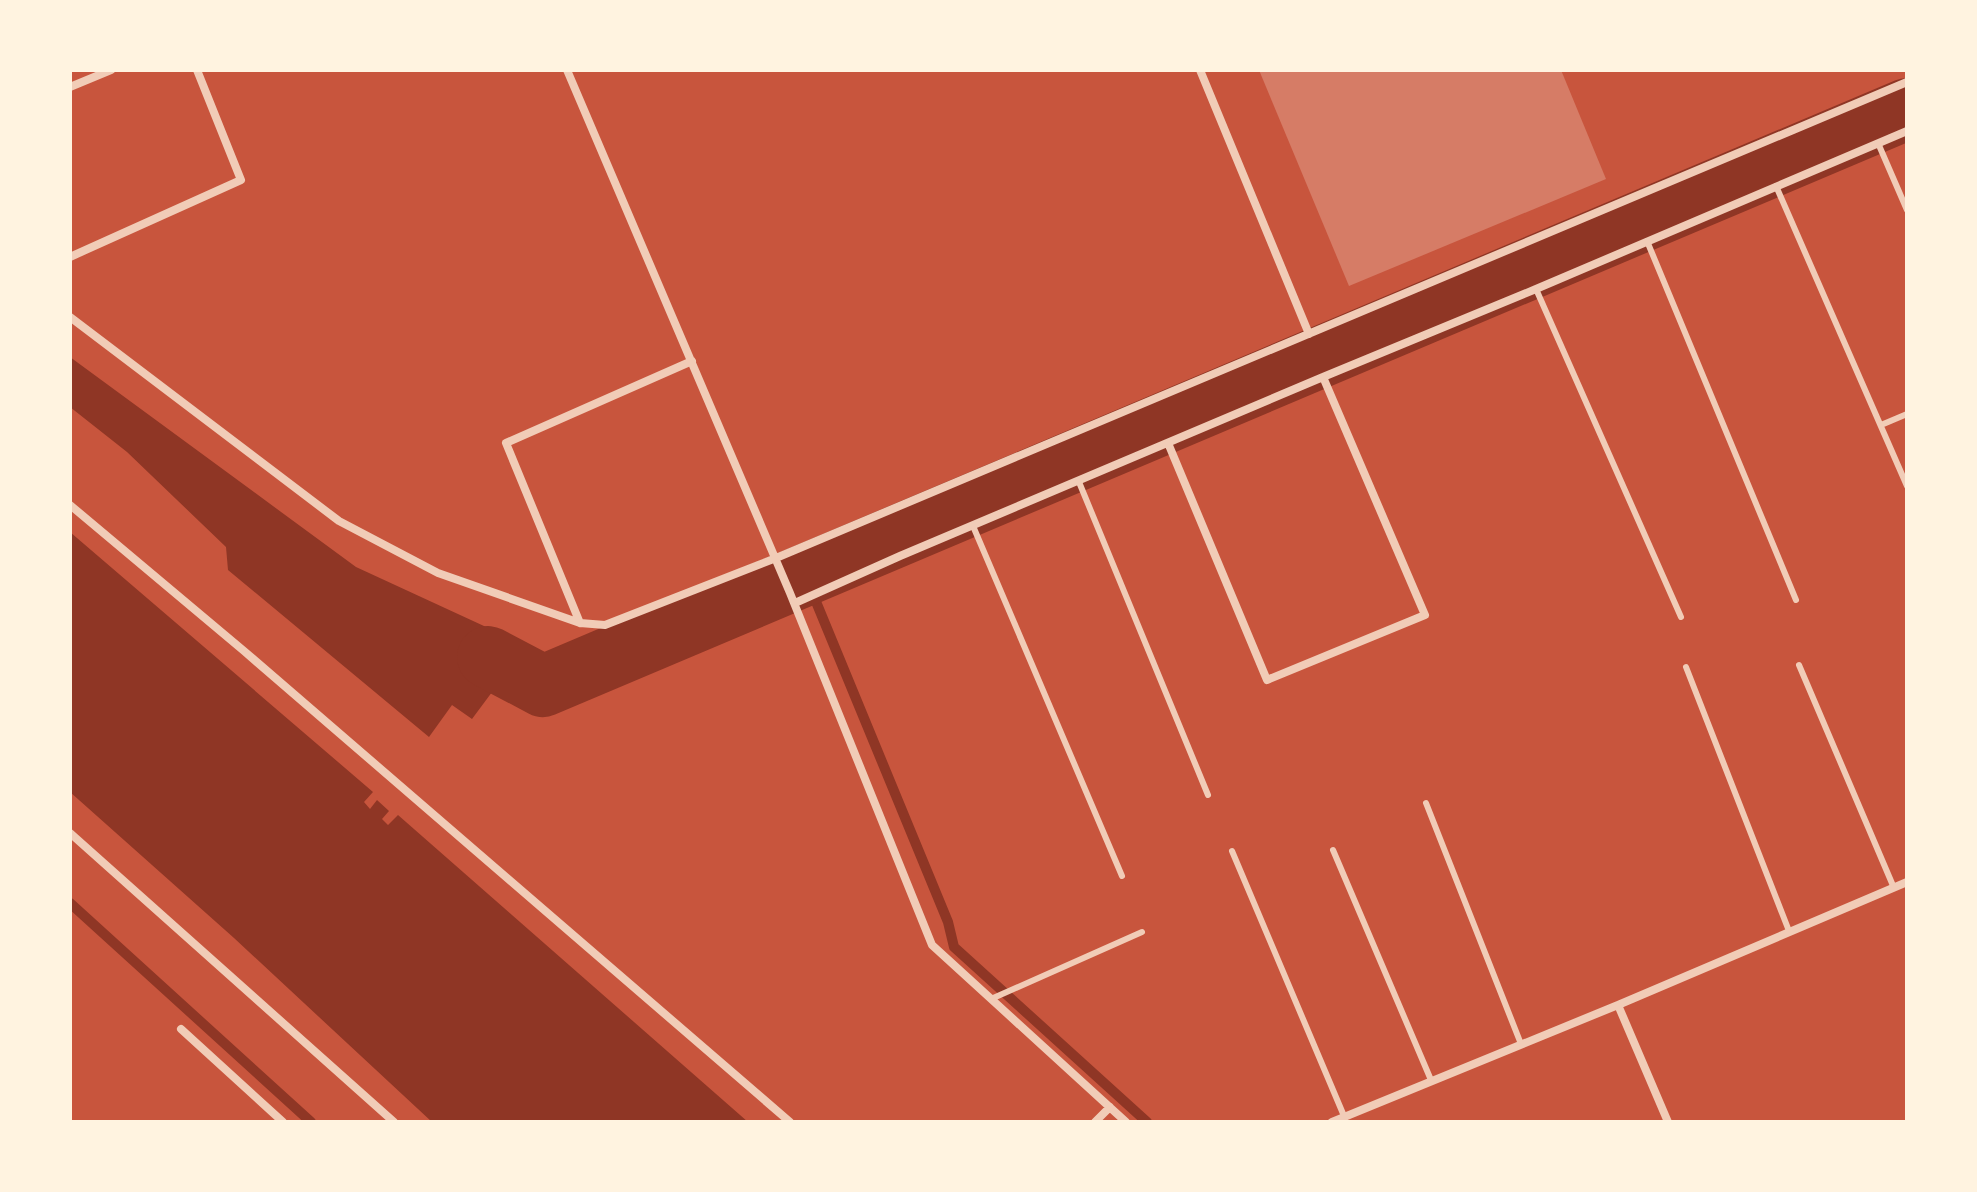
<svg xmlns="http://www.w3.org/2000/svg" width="1977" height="1192" viewBox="0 0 1977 1192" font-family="Barlow,sans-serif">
	<rect width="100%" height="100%" fill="#c8553d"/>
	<path fill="#8f3625" d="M70,357L356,567L560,661L567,685L533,704L498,684L472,719L452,705L429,737L228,570L226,547L127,452L70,407Z
		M70,532L373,792L364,802L370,809L377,800L389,811L382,819L388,825L398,815L748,1122H432L234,938L70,792Z"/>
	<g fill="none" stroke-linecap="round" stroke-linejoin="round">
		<path stroke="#8f3625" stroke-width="10" d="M805,575L948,922L954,947L1147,1122
			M70,903L311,1122"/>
		<path stroke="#8f3625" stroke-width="62" d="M488,657L543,686L1907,109"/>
	</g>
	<path fill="#d67c66" d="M1259,70H1561L1606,179L1349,286Z"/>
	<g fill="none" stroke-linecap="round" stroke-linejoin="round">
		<path stroke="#f1ccb7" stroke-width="6" d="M1878,143L1907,210
			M1776,186L1907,486
			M1647,241L1796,600
			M1536,289L1681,617
			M1881,425L1907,414
			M1079,482L1208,795
			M973,526L1122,876
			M1799,665L1894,888
			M1686,667L1789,931
			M1426,803L1521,1044
			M1333,850L1431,1080
			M1232,851L1344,1116
			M991,999L1142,932"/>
		<path stroke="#f1ccb7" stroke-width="8" d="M567,70L790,593L932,945L1126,1122
			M1200,70L1309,334
			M70,87L111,70
			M70,257L241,180L197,70
			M70,317L339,521L438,573L580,623L605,625L776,558L1907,82
			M1168,443L1267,680L1425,615L1323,377
			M70,505L244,651L790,1122
			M795,603L900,556L1323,377L1536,289L1907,131
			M580,623L506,443L692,361
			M70,833L394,1122
			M1618,1005L1668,1122
			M181,1029L283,1122
			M1095,1122L1110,1107
			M1332,1122L1618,1005L1907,882"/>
	</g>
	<rect width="1977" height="1192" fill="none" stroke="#fff3e0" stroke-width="144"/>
</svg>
